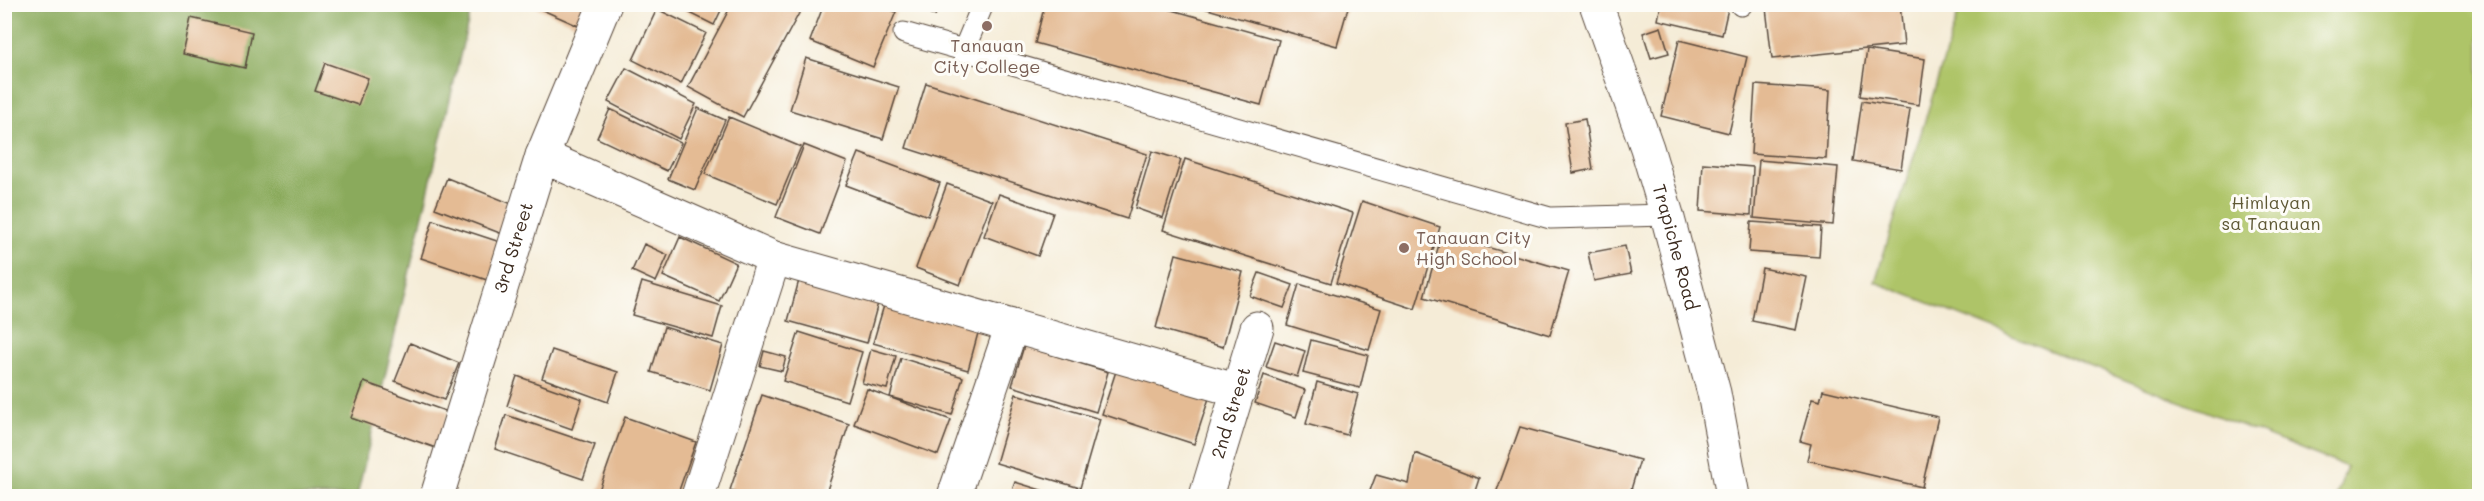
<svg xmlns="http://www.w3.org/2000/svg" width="2484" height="501" viewBox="0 0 2484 501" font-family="Mali,sans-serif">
	<rect width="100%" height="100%" fill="#fdfcf7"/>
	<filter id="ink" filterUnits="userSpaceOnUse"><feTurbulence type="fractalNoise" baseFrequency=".0167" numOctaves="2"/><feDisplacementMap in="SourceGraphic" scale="12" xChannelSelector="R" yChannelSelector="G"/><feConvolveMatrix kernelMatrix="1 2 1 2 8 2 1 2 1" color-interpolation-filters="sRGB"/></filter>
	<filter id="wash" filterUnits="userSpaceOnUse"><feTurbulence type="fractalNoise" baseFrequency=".008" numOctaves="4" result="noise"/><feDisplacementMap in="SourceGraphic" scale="24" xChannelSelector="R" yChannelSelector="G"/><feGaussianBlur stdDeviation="1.35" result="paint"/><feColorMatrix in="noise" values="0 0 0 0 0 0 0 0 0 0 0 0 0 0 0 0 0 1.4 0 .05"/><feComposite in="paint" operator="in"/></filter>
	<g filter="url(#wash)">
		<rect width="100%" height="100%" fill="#f5ecd7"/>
		<path fill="#aec468" stroke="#747743" stroke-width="1.5" d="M2030,5H2479V496H2336L2347,467L1875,282L1960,7Z"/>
		<path fill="#8aaa5c" stroke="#626a3d" stroke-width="1.5" d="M4,5H472L357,496H5Z"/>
		<g id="blocks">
			<path fill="#e4bb94" d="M529,4H593L583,28Z
				M672,4H724L714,25Z
				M732,4H804L743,117L688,87Z
				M824,4H877L896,12L873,67L810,41Z
				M910,4H940L935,16Z
				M1045,4H1151L1279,40L1261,105L1035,43Z
				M1190,4H1349L1337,46Z
				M1661,4H1729L1722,35L1658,20Z
				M1805,4H1900L1904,45L1772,59L1766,8Z
				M657,9L706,33L681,84L633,60Z
				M191,18L252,32L245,68L183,54Z
				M1661,27L1669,53L1651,58L1643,33Z
				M1679,40L1747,57L1729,133L1661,116Z
				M1867,50L1925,59L1919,105L1860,96Z
				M806,58L899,87L883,139L790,110Z
				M325,63L368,78L358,105L315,91Z
				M626,68L696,104L679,139L608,102Z
				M926,83L1147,154L1127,219L906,148Z
				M1755,85L1830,90L1826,159L1751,154Z
				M1862,101L1910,109L1901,169L1853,161Z
				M698,108L725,120L695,190L668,179Z
				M610,109L681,143L667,171L597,138Z
				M729,117L801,147L777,204L705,174Z
				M1585,119L1593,169L1573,173L1565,123Z
				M804,145L847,162L820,234L776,217Z
				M1152,151L1181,160L1163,218L1135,208Z
				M859,153L940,183L928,216L846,185Z
				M1185,159L1353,213L1331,283L1163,230Z
				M1759,160L1838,167L1833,225L1754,218Z
				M1703,163L1753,167L1751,215L1700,211Z
				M447,178L517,206L505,235L435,208Z
				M947,184L992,201L960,285L916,268Z
				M999,194L1053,213L1038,256L984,236Z
				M1362,201L1440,227L1415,309L1336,283Z
				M433,220L503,243L490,281L421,258Z
				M1751,222L1821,227L1819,257L1749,252Z
				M1442,234L1569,271L1550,335L1424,297Z
				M680,237L736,263L719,301L663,276Z
				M644,244L668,255L656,282L632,271Z
				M1625,246L1631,274L1594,281L1588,253Z
				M1176,254L1243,272L1223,347L1156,328Z
				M1762,268L1807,277L1796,330L1752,321Z
				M802,269L881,292L867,343L788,321Z
				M1259,273L1293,285L1284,308L1250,296Z
				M642,282L722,306L713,338L632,315Z
				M1299,284L1381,309L1369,350L1287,325Z
				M887,295L981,322L968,370L873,343Z
				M664,327L723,345L710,390L651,372Z
				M799,332L862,352L847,401L783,381Z
				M1311,340L1368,355L1360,388L1303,373Z
				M1275,341L1305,351L1297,377L1266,367Z
				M410,343L459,363L444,400L395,381Z
				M1024,346L1108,372L1096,412L1012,386Z
				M871,349L896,356L887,389L862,383Z
				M552,350L618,372L608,402L542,378Z
				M764,351L786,357L782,371L760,366Z
				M901,358L963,377L952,415L890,397Z
				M1120,359L1212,389L1194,444L1102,414Z
				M1264,375L1305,390L1296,417L1255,403Z
				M517,376L582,399L572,429L507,406Z
				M364,382L448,412L436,448L351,418Z
				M1317,382L1358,394L1347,435L1306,424Z
				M867,389L951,420L938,455L854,424Z
				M1823,390L1938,417L1922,487L1807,460L1811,444L1800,441L1812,399L1820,401Z
				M1016,394L1100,419L1080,488L996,463Z
				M762,395L849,424L825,496H751L730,490Z
				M506,415L595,445L583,479L495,449Z
				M625,417L696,442L677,496H597Z
				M1520,427L1640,460L1629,496H1495Z
				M1415,453L1479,478L1473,496H1368L1376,475L1409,484Z
				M1015,482L1060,496H1010Z"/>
		</g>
	</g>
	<g filter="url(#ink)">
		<use href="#blocks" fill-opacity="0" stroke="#57473a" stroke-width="1.5"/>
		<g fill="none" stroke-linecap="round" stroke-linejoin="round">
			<g stroke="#57473a" stroke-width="23">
				<path id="service" d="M1741,5L1742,4
					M904,33L1550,218L1667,215
					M963,52L983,4"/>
			</g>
			<g stroke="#57473a" stroke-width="35">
				<g id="minor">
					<path d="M542,156L774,258L1239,391"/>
					<path id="s1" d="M437,496L542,156L605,4"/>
					<path d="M698,496L774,258"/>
					<path d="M954,496L1012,326"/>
					<path id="s2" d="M1206,496L1257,328"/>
				</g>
			</g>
			<g stroke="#57473a" stroke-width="35">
				<g id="tertiary">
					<path id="s3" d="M1596,4L1647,148L1667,215L1714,393L1733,496"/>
				</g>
			</g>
			<use href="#service" stroke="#fff" stroke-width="21"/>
			<use href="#minor" stroke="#fff" stroke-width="33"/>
			<use href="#tertiary" stroke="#fff" stroke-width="33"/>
		</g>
	</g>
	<g fill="#8d6e63" stroke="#fdfcf7" stroke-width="2">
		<circle cx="987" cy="26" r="6"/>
		<circle cx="1404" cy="248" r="6"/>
	</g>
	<g text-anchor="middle" stroke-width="6" stroke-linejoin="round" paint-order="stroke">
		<g font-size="18" fill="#785e54" stroke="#fdfcf7">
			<text x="987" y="52">Tanauan<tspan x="987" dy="21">City College</tspan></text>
			<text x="1416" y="244" text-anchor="start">Tanauan City<tspan x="1416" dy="21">High School</tspan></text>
		</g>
		<g font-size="18" fill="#5e5834" stroke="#fdfcf7">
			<text x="2271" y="209">Himlayan<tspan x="2271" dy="21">sa Tanauan</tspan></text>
		</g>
		<g font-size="18" fill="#3b2a1e" stroke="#fdfcf7">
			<text dy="6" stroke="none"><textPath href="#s1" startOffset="260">3rd Street</textPath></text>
			<text dy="6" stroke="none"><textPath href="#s3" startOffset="256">Trapiche Road</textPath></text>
			<text dy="6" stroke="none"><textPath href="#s2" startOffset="87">2nd Street</textPath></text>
		</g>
	</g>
	<rect width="2484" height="501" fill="none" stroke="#fdfcf7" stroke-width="24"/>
</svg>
